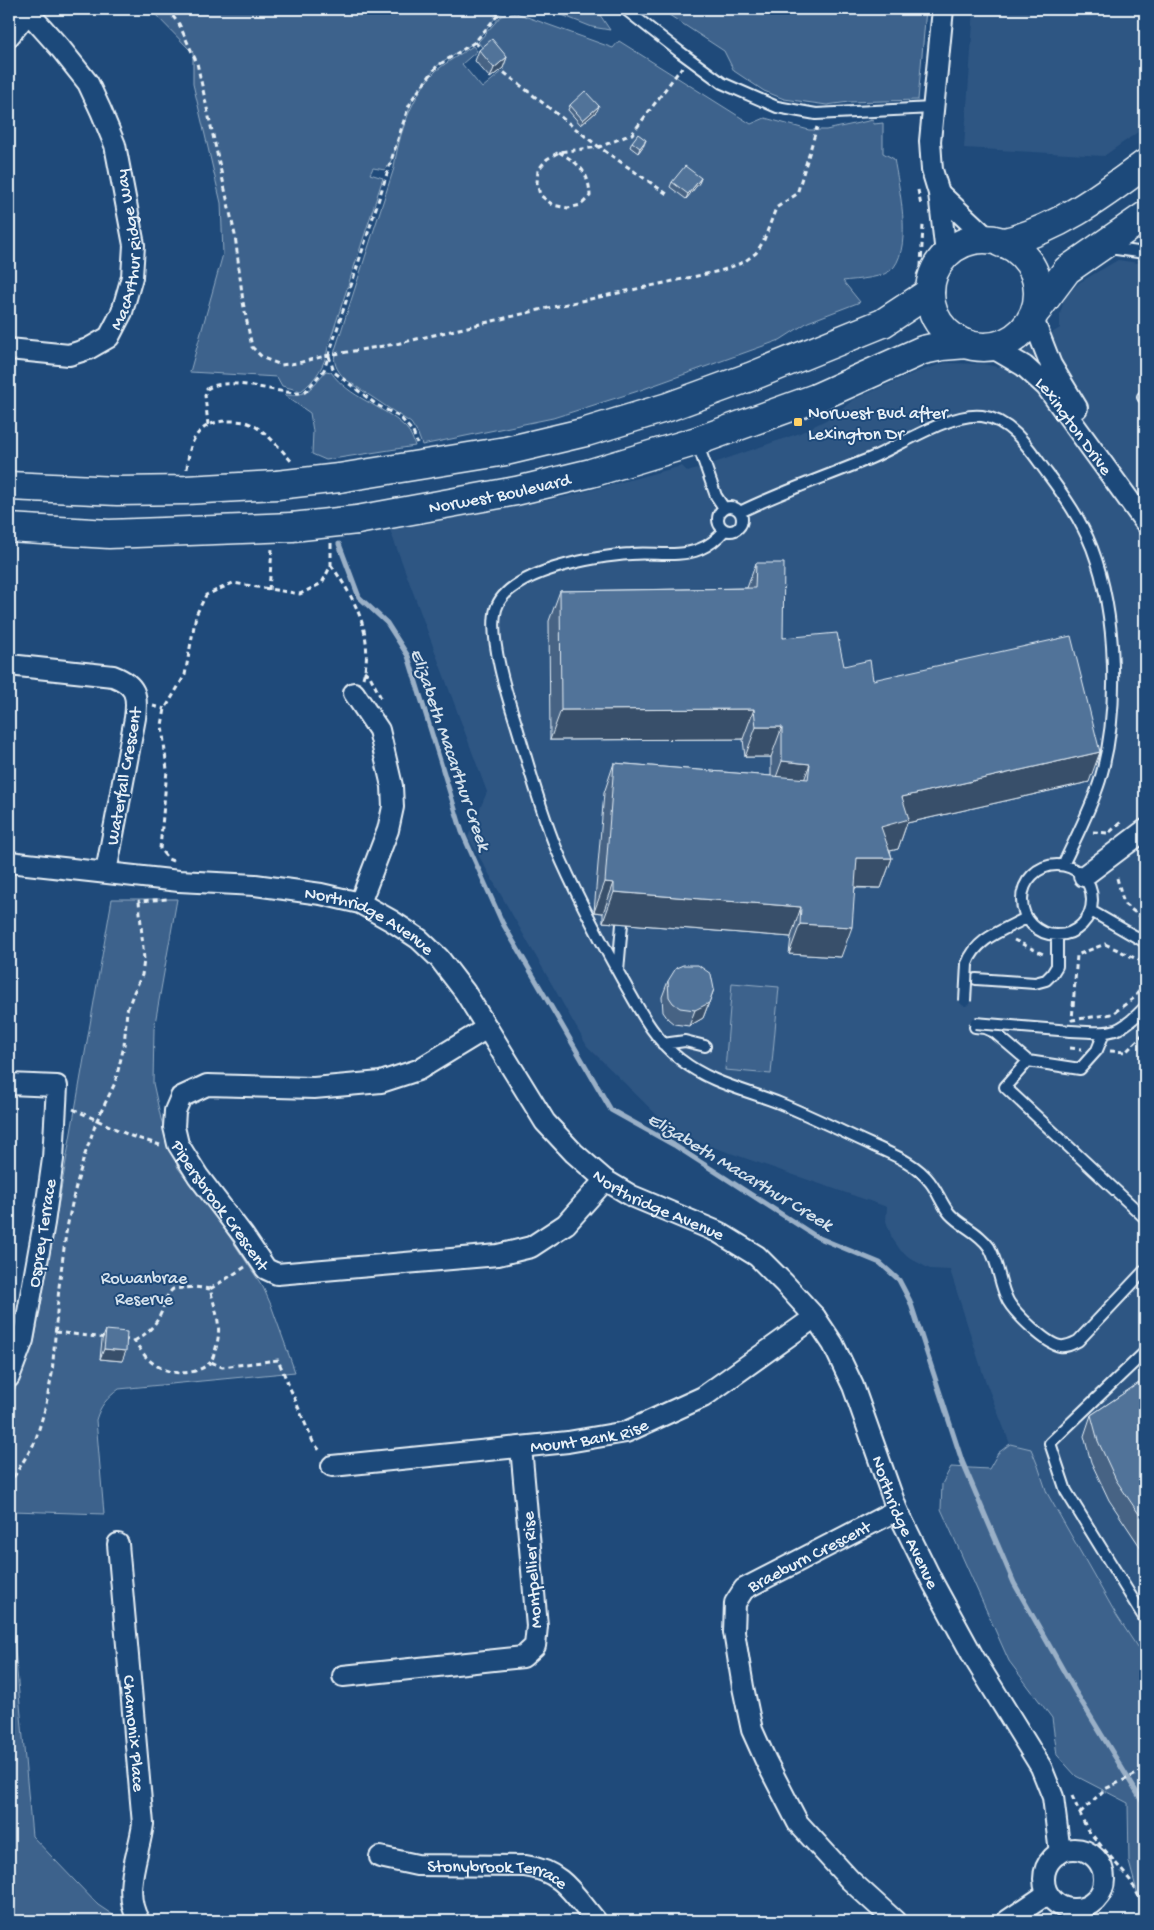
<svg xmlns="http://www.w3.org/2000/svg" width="1154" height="1930" viewBox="0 0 1154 1930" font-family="'Gochi Hand',sans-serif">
	<rect width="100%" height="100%" fill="#1f4a7a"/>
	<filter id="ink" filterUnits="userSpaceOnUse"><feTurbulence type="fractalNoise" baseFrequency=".02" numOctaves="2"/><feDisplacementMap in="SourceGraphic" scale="10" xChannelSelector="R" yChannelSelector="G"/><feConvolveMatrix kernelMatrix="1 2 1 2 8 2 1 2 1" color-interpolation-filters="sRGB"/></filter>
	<g filter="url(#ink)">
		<path fill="#2e5683" d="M974,9H1145V127L1104,156L964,148Z
			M1118,260L1145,264V1693L1010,1444L984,1377L950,1270L930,1269L913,1260L901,1251L892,1238L886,1221L887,1207L704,1144L671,1129L587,1046L468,837L487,792L390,530L565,497L682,466L688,472L800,433L834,416L853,400L914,373L945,363L983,364L998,367L1060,328V314L1065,297L1080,282Z"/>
		<path fill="#3c628c" stroke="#92aac2" d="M150,9H503L475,42L437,66L413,98L392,159L385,170L373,168L370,174L383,178L328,347C325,365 316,380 301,391L282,386L277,377L190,372L223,254L221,203L193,84V53Z
			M547,9H596L610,30L592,27Z
			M660,9H926L918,100L849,102L827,105L784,99L764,91L734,71L724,51Z
			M516,13L613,48L619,41L751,124L765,118L809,130H826L873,120L874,124L883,123V153L894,159C899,187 912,243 894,267C885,279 857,279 843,281L860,302L808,322L780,340L635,392L553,418L422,445L418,434L411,423L345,379C336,369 333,363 335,350L394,168C398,136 413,92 437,70C448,61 461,54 473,46L477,51L462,64L482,88L504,70L488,50H484L478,42L501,16Z
			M326,371L331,372C349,398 382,405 404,426C410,431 413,439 415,446L326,460L312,454L313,431L310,413L284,395C309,397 311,387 326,371Z
			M112,899H177L154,1029L153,1083L161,1119L178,1168L223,1227L263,1287L271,1305L295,1372L119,1389C107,1398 100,1406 96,1420L104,1514L13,1511L9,1532V1400L19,1381L35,1338Z
			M732,983L779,987L771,1074L725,1070Z
			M1010,1444L1031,1449L1038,1466L1047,1493L1117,1616L1145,1659V1921L1129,1862L1128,1803L1076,1776L1057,1755L1052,1718L1009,1661L941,1509L942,1484L951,1467L989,1469L998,1453Z
			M9,1584L32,1836L98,1905L122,1921H9Z"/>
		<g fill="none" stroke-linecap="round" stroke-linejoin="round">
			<path stroke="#9ab0c7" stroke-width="5" d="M339,544L359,597L387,623L408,656L462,832L502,922L611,1110L674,1145L817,1237L880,1263L899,1280L910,1301L962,1461L1014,1583L1075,1691L1145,1806"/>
			<g stroke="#e8f1f8" stroke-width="14">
				<path id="lane" d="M625,9L680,52L722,83L777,107L816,114L932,108
					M1109,248L1145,253
					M1143,397L1145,398
					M697,442L716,496L724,508
					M718 519a12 12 0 1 1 24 0a12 12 0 1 1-24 0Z
					M740,512C783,491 828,476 871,458C901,445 951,412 982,416C1012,420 1030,450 1047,473C1065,497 1081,520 1092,548C1117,614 1120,712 1100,780C1091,809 1076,837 1063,865
					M725,530C718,538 710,545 700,549C678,558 654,552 631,554C596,556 507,571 496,609C488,637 508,699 517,727C529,767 540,809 556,848C575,893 598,936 622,979C638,1007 654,1040 681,1060C710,1083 746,1090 779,1103C811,1116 841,1131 872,1145C893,1155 916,1163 930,1182C938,1192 942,1205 950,1214C962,1227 979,1232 989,1247C999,1264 999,1284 1008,1301C1015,1313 1046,1344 1060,1346C1067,1347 1072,1344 1078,1341L1145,1270
					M1022 900a35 35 0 1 1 70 0a35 35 0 1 1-70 0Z
					M1091,911L1145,942
					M967,964C976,938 1004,930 1026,918
					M618,971L622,924
					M976,979L1035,983L1046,980L1052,974L1057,966V936
					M975,1027L985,1028L994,1032L1028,1061L1080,1069L1097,1050L1104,1033
					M1071,1031C1110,1033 1117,1037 1145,1007
					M663,1044L685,1041L705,1046
					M1028,1061L1005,1087L1145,1218
					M1145,1352L1050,1443L1066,1491L1145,1619"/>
			</g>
			<g stroke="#e8f1f8" stroke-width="24">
				<g id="street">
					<path d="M943,9L930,141L932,170L939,193L946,254"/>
					<path d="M9,36L31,9"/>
					<path d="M939,193L987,238"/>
					<path d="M1033,319L1051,365L1077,408"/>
					<path id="s1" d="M988,345L1024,366L1046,386L1145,522"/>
					<path id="s2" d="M9,349L69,355L88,349L109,337L122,312L132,277L134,245L115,145L101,111L88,83L61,49L28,12"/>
					<path d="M9,665L113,676C136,685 138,695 135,718L106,872"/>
					<path d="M354,693L379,730L392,786L393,807L388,830L360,903"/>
					<path id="s3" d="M9,862L179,881L255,885L321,894L360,903L392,921L419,939L439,958L465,992L545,1122L574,1153L605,1180L632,1196L718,1232L757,1256L784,1283L815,1317L833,1344L853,1386L897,1510L933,1583L974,1658L1041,1767L1053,1797L1060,1853"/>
					<path d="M1084,876L1145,830"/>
					<path id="s4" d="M487,1028L418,1070L381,1082L314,1088L207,1085L181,1097L175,1111L174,1127L178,1144L198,1176L243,1235L266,1269L277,1274L498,1255L531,1247L566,1224L605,1180"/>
					<path d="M9,1084L57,1086L53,1159L44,1223L23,1340L9,1377"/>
					<path id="s5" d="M332,1466L568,1442L626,1432L703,1397L815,1317"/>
					<path id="s6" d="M118,1544L143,1824C139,1855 121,1892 139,1921"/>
					<path d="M343,1676L523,1657L535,1646L537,1626L521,1447"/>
					<circle cx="1074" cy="1879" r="30"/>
					<path id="s7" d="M380,1857L417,1865L525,1866C563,1871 573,1894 596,1921"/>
					<path id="s8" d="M895,1921L850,1880L798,1823L766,1761L752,1730L743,1687L734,1632L735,1603L744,1589L897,1510"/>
					<path d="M1007,1921L1047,1894"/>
				</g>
			</g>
			<g stroke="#e8f1f8" stroke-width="31">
				<g id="primary">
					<circle cx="984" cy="293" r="54"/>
					<path d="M1001,243C1055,231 1101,197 1145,164"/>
					<path d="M1037,310L1067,270L1145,216"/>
					<path d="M339,478L506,451L586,432L668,407L750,377L883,323L930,292"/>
					<path d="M9,486L117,491L186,490L277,485"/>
					<path id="s9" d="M357,520L516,491L591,473L697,441L816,398L923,350L942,346L967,344"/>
					<path d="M9,528L109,534L292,527"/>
				</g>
			</g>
			<path stroke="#e8f1f8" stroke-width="3" stroke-dasharray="5 4" stroke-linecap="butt" d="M167,9L179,24L197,63L235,235L243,302L252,347L263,358L281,365L298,363L329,355L396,344L539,310L720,271L744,262L756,253L764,240L776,208L797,194L817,127
				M475,42L483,51
				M497,67L599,147L667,194
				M559,152C579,164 589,171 590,196L581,205L568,208L553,205L540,195L537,183L538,170L547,159L559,152L599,147L632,134L682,67
				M918,190L921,206
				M917,275L921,266L923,225
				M329,356L334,372L377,405L400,417L413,432L417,443
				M208,425L205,395L207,389C227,375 274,393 298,393L305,392L324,370L408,108L413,98L437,66L475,42L503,9
				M187,469C189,443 196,423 226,421C232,421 239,421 245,422C264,428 279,447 292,462
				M331,565C355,599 375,635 363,678
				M269,590L272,549
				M364,671L370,676L381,698
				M153,706L165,709
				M1093,832L1108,833
				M1110,832L1121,822
				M173,861L168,859L160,849L167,770L162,725L165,709L185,675L196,615L206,595L233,583L300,594L322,583L331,565V543
				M1117,878L1124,904L1145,920
				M1014,940L1043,954
				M1105,944L1141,961L1145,972L1142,987L1134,998L1112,1014L1072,1020L1077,955Z
				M1070,1048L1082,1049
				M1110,1051L1126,1052L1145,1032
				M73,1109L131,1136L160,1145
				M245,1267L210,1289C218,1319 224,1331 211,1362L222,1367L278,1360L313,1442L321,1452
				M55,1332L106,1338
				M123,1339L134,1341C138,1346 142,1352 146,1357C163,1375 192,1379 211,1362
				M134,1341C146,1335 156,1325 161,1313C165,1303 165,1296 173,1289L195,1287L210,1289
				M9,1485L35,1442L45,1409L52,1374L59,1287L66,1233L74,1194L84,1157L97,1120L115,1083L124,1046L127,1010L134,992L142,975L144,960L139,901L167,899
				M1072,1796L1087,1829L1130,1880L1145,1908
				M1080,1813L1105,1789L1145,1770
				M9,1911L15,1921"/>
			<use href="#lane" stroke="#1f4a7a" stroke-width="10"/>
			<use href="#street" stroke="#1f4a7a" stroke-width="20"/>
			<use href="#primary" stroke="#1f4a7a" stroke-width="28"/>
			<g stroke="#e8f1f8" stroke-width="14" stroke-linecap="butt">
				<path id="lane-bridge" d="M965,1001L967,964
					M975,1023L1071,1031"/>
			</g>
			<g stroke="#e8f1f8" stroke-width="31" stroke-linecap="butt">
				<path id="primary-bridge" d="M277,485L339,478
					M292,527L357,520"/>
			</g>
			<use href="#lane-bridge" stroke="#1f4a7a" stroke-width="10"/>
			<use href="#primary-bridge" stroke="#1f4a7a" stroke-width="28"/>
		</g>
		<path fill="#466384" stroke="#e8f1f8" d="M479,50L507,57L503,68L490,78L475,61Z
			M570,105L597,111L581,125L568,110Z
			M632,142L644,145L638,153L630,147Z
			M701,178L699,183L686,199L670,187L672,182Z
			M756,563L783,638L844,666L873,680L1089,782L907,823L898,849L890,851L892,858L881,888H855L841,957L789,954L791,937L603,922V913L594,912L604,793L614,763L771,776V757H745L743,739L550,740L549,621L560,591L747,588Z
			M668,981L714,989L703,1018L689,1026L674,1024L668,1019L663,1012L662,997Z
			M106,1330L122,1361L100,1359L102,1340Z
			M1145,1379V1554L1109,1500L1091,1462L1084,1436L1091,1415Z"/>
		<path fill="#39506b" stroke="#e8f1f8" d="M507,57L503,68L490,78L494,68Z
			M599,106L597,111L581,125L583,120Z
			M646,140L644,145L638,153L640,148Z
			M701,178L699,183L686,199L688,194Z
			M754,709L743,739L550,740L561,710Z
			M756,727H782L771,757H745Z
			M1100,752L1089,782L907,823L898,849L870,856L881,827L902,797Z
			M782,761L810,764L799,794L771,791Z
			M857,858H892L881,888L846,887Z
			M605,882L614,883L603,913L594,912Z
			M614,892L801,907L791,937L603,922Z
			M800,924L852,927L841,957L789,954Z
			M714,989L703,1018L689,1026L695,1010Z
			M104,1349L126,1351L122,1361L100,1359Z"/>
		<path fill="#517399" stroke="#e8f1f8" d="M492,39L507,57L494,68L479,50Z
			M585,91L599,106L583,120L570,105Z
			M638,134L646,140L640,148L632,142Z
			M685,166L701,178L688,194L672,182Z
			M756,563H784L783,638L837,633L844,666L870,660L873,680L1071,636L1100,752L902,797L909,819L881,827L892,858H857L852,927L800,924L801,907L614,892V883L605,882L614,763L808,779L810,764L782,761V727H756L754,709L561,710L560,591L755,588Z
			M683,965H698L711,974L714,989L709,1003L695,1010L680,1008L673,1003L669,997L668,981L676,968Z
			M106,1330L127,1332L126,1351L104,1349Z
			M1145,1379V1523L1116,1480L1098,1441L1091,1415Z"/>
	</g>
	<rect fill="#ffd166" stroke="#1f4a7a" stroke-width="2" x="793" y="417" width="10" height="10" rx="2.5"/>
	<g text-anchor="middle" stroke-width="4" stroke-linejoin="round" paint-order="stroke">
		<g font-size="18" fill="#e8f1f8" stroke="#1f4a7a">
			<text dy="6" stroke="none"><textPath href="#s2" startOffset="196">MacArthur Ridge Way</textPath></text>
			<text dy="6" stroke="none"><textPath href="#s1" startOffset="120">Lexington Drive</textPath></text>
			<text dy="6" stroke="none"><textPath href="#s9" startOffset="145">Norwest Boulevard</textPath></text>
			<text transform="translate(123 776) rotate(-80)" y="6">Waterfall Crescent</text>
			<text dy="6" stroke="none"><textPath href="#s3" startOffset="369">Northridge Avenue</textPath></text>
			<text dy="6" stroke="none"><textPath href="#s4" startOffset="446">Pipersbrook Crescent</textPath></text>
			<text dy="6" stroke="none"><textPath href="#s3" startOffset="789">Northridge Avenue</textPath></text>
			<text transform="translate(41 1233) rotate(-81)" y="6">Osprey Terrace</text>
			<text dy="6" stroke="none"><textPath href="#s5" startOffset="259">Mount Bank Rise</textPath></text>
			<text dy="6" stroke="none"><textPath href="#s3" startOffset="1209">Northridge Avenue</textPath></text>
			<text dy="6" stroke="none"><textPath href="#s8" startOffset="460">Braeburn Crescent</textPath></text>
			<text transform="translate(531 1570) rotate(-94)" y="6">Montpellier Rise</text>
			<text dy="6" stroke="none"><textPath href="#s6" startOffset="190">Chamonix Place</textPath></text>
			<text dy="6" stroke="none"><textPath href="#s7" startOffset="120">Stonybrook Terrace</textPath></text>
		</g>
		<g font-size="18" fill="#e8f1f8" stroke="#1f4a7a" text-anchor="start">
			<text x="808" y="418">Norwest Bvd after<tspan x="808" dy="21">Lexington Dr</tspan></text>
		</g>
		<g font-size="18" fill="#d7e3ed" stroke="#1f4a7a">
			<text x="144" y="1283">Rowanbrae<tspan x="144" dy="21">Reserve</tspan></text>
		</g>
		<g font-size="19" font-style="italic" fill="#d4e1ec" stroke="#1f4a7a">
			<text transform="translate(452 749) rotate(71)" y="7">Elizabeth Macarthur Creek</text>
			<text transform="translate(741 1170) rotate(31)" y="7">Elizabeth Macarthur Creek</text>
		</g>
	</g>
	<rect width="1154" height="1930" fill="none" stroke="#1f4a7a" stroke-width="30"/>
	<rect x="15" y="15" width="1124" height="1900" fill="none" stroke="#e8f1f8" stroke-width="2" filter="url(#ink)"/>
</svg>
